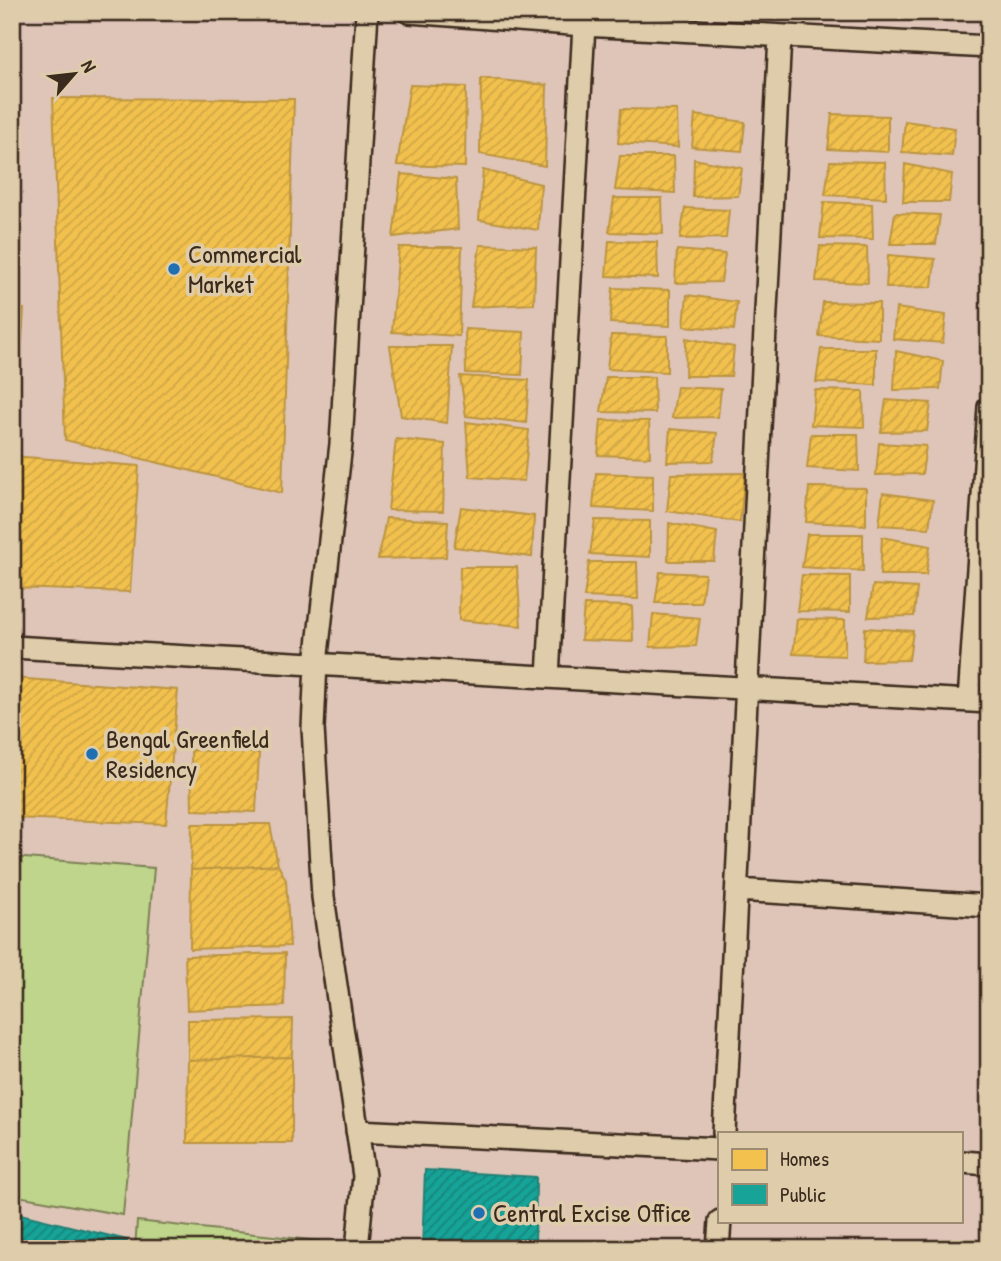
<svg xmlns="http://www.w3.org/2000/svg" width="1001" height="1261" viewBox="0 0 1001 1261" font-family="'Patrick Hand',sans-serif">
	<defs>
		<pattern id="homes-hatch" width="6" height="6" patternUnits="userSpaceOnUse" patternTransform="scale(1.75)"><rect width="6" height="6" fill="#f2c14e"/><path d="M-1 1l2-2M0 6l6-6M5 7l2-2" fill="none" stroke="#d0a644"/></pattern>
		<pattern id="public-hatch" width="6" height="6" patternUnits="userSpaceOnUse" patternTransform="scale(1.75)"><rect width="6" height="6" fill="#17a398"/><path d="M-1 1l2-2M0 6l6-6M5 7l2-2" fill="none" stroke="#16857b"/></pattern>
	</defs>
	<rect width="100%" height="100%" fill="#dfc5b8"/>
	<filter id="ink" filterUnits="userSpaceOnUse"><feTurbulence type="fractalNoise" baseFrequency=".0143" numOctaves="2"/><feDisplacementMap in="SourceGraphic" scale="14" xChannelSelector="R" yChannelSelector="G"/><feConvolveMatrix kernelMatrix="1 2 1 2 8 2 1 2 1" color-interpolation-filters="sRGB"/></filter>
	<g filter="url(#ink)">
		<path fill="#bed58b" stroke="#7c8054" stroke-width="2" d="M12,857L154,868L123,1215L12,1195Z
			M137,1221L319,1241L320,1249H135Z"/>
		<path fill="url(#homes-hatch)" stroke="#bb9440" stroke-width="2" d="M481,78L547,85L545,166L480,154Z
			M410,85L466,87L465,167L397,165Z
			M53,98L294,99L282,493L65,440Z
			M621,109L677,110L678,147L618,143Z
			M832,114L888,116V152L828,149Z
			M695,115L745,122L742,151L692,147Z
			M905,121L955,128L952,156L902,152Z
			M620,156H674L675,193L615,190Z
			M694,159L742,168L738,196L693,197Z
			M830,161L885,162L886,198L825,195Z
			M905,164L952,174L949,202H903Z
			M483,170L541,184L538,230L479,220Z
			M401,174L456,179L458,229L393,237Z
			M614,198H662L663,234L609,232Z
			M824,202L872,204L873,239L820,238Z
			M685,208L729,210L726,238L680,239Z
			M895,213L940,215L936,244H890Z
			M609,241L657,242L658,278L606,276Z
			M480,245L536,247L534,304L471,307Z
			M820,246L867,247L868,283L816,281Z
			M399,247H462L459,336L392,332Z
			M677,250L725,254L721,282L675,283Z
			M888,255L935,259L932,287L886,288Z
			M613,288L670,290V326L610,323Z
			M687,295L737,302L734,330L684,326Z
			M823,302L879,303V339L819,336Z
			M896,308L946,315L943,343L893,339Z
			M12,309H24L16,438H12Z
			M465,329L524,332L522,375L466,373Z
			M611,335L667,336V372L607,369Z
			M686,338L734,347L731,376H685Z
			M390,346H452L447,423L401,416Z
			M821,349H876V385L816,382Z
			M896,351L943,361L940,389L894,390Z
			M460,376L529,380L526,423L466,416Z
			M606,377H654L655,413L601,412Z
			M677,387L721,389L718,417L672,418Z
			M815,390L863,391L864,427L811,425Z
			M886,400L931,403L927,431L881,432Z
			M601,420L649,421L650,457L598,455Z
			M466,422L529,430L524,481L470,477Z
			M670,429L717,433L713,461L667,462Z
			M811,434H858L859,471L807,468Z
			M396,439L445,444L443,511L388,510Z
			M879,443L926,446L922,474L876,475Z
			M12,456L139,466L130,592L12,588Z
			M596,473L653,475V511L593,508Z
			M745,473L740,522L667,511L671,474Z
			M809,487L866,488V525L806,522Z
			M883,493L933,500L929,528L879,525Z
			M461,507L534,516L532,557L454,547Z
			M386,518L448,521L446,557L378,559Z
			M595,520L650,521V557L590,554Z
			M669,523L717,532L714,561H668Z
			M807,534H863V571L802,567Z
			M882,537L930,546L926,575H880Z
			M589,562H637L638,599L584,597Z
			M460,567H517L521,626L459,620Z
			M660,572L705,574L701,603H655Z
			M802,575L850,576V612L797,611Z
			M873,585L917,588L914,616L868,617Z
			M584,605L632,606L633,642L581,640Z
			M653,614L700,618L696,646L650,647Z
			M797,619L845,620V656L793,654Z
			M865,628L913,631L909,660L863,661Z
			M12,678L178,690L166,824L12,818Z
			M191,750L259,753L256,812L192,810Z
			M192,824H270L278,865L191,870Z
			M278,865L286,880L290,946L190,949L191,870Z
			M285,953L284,1006L187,1010L185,956Z
			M293,1019L292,1057L188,1060V1020Z
			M292,1057V1143H187L188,1060Z"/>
		<path fill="url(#public-hatch)" stroke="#227f73" stroke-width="2" d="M425,1170L536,1177L535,1249H422Z
			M12,1212L127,1240L126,1249H12Z"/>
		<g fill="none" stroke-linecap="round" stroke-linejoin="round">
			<g stroke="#3b2a1e" stroke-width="26">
				<path id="minor" d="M409,12L584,25L989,47
					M12,647L989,702
					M548,677L584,25
					M969,701L989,407
					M737,890L989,906
					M357,1131L719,1149
					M724,1133L780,36
					M961,1162L989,1164
					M357,1249L364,1176L323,897L313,728L316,663L341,444L367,12
					M718,1249L720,1221"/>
			</g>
			<use href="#minor" stroke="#dfccaa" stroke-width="21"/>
		</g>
	</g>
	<g fill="#1f6fb2" stroke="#dfccaa" stroke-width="2.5">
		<circle cx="174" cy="269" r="7"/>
		<circle cx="92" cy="754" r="7"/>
		<circle cx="479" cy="1213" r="7"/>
	</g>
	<g text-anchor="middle" stroke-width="7" stroke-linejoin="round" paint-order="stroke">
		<g font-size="26" fill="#3b2a1e" stroke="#dfccaa" text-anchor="start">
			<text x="188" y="263">Commercial<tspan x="188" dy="30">Market</tspan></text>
			<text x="106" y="748">Bengal Greenfield<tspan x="106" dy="30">Residency</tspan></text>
			<text x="493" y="1222">Central Excise Office</text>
		</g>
	</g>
	<rect width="1001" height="1261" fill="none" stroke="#dfccaa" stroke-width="42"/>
	<rect x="21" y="21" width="959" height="1219" fill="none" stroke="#3b2a1e" stroke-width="2.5" filter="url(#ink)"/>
	<rect x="718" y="1132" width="245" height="91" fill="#dfccaa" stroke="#9d8b72" stroke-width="2"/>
	<rect x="732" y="1149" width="35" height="21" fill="#f2c14e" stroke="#9d8b72" stroke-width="2"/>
	<text x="780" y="1166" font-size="21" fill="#3b2a1e">Homes</text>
	<rect x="732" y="1184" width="35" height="21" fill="#17a398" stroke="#9d8b72" stroke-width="2"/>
	<text x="780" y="1202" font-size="21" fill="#3b2a1e">Public</text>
	<g transform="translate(74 74) rotate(62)" stroke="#dfccaa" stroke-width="5" paint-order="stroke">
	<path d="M0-5L12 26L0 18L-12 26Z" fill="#3b2a1e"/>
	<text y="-10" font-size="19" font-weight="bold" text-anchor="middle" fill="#3b2a1e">N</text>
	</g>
</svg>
